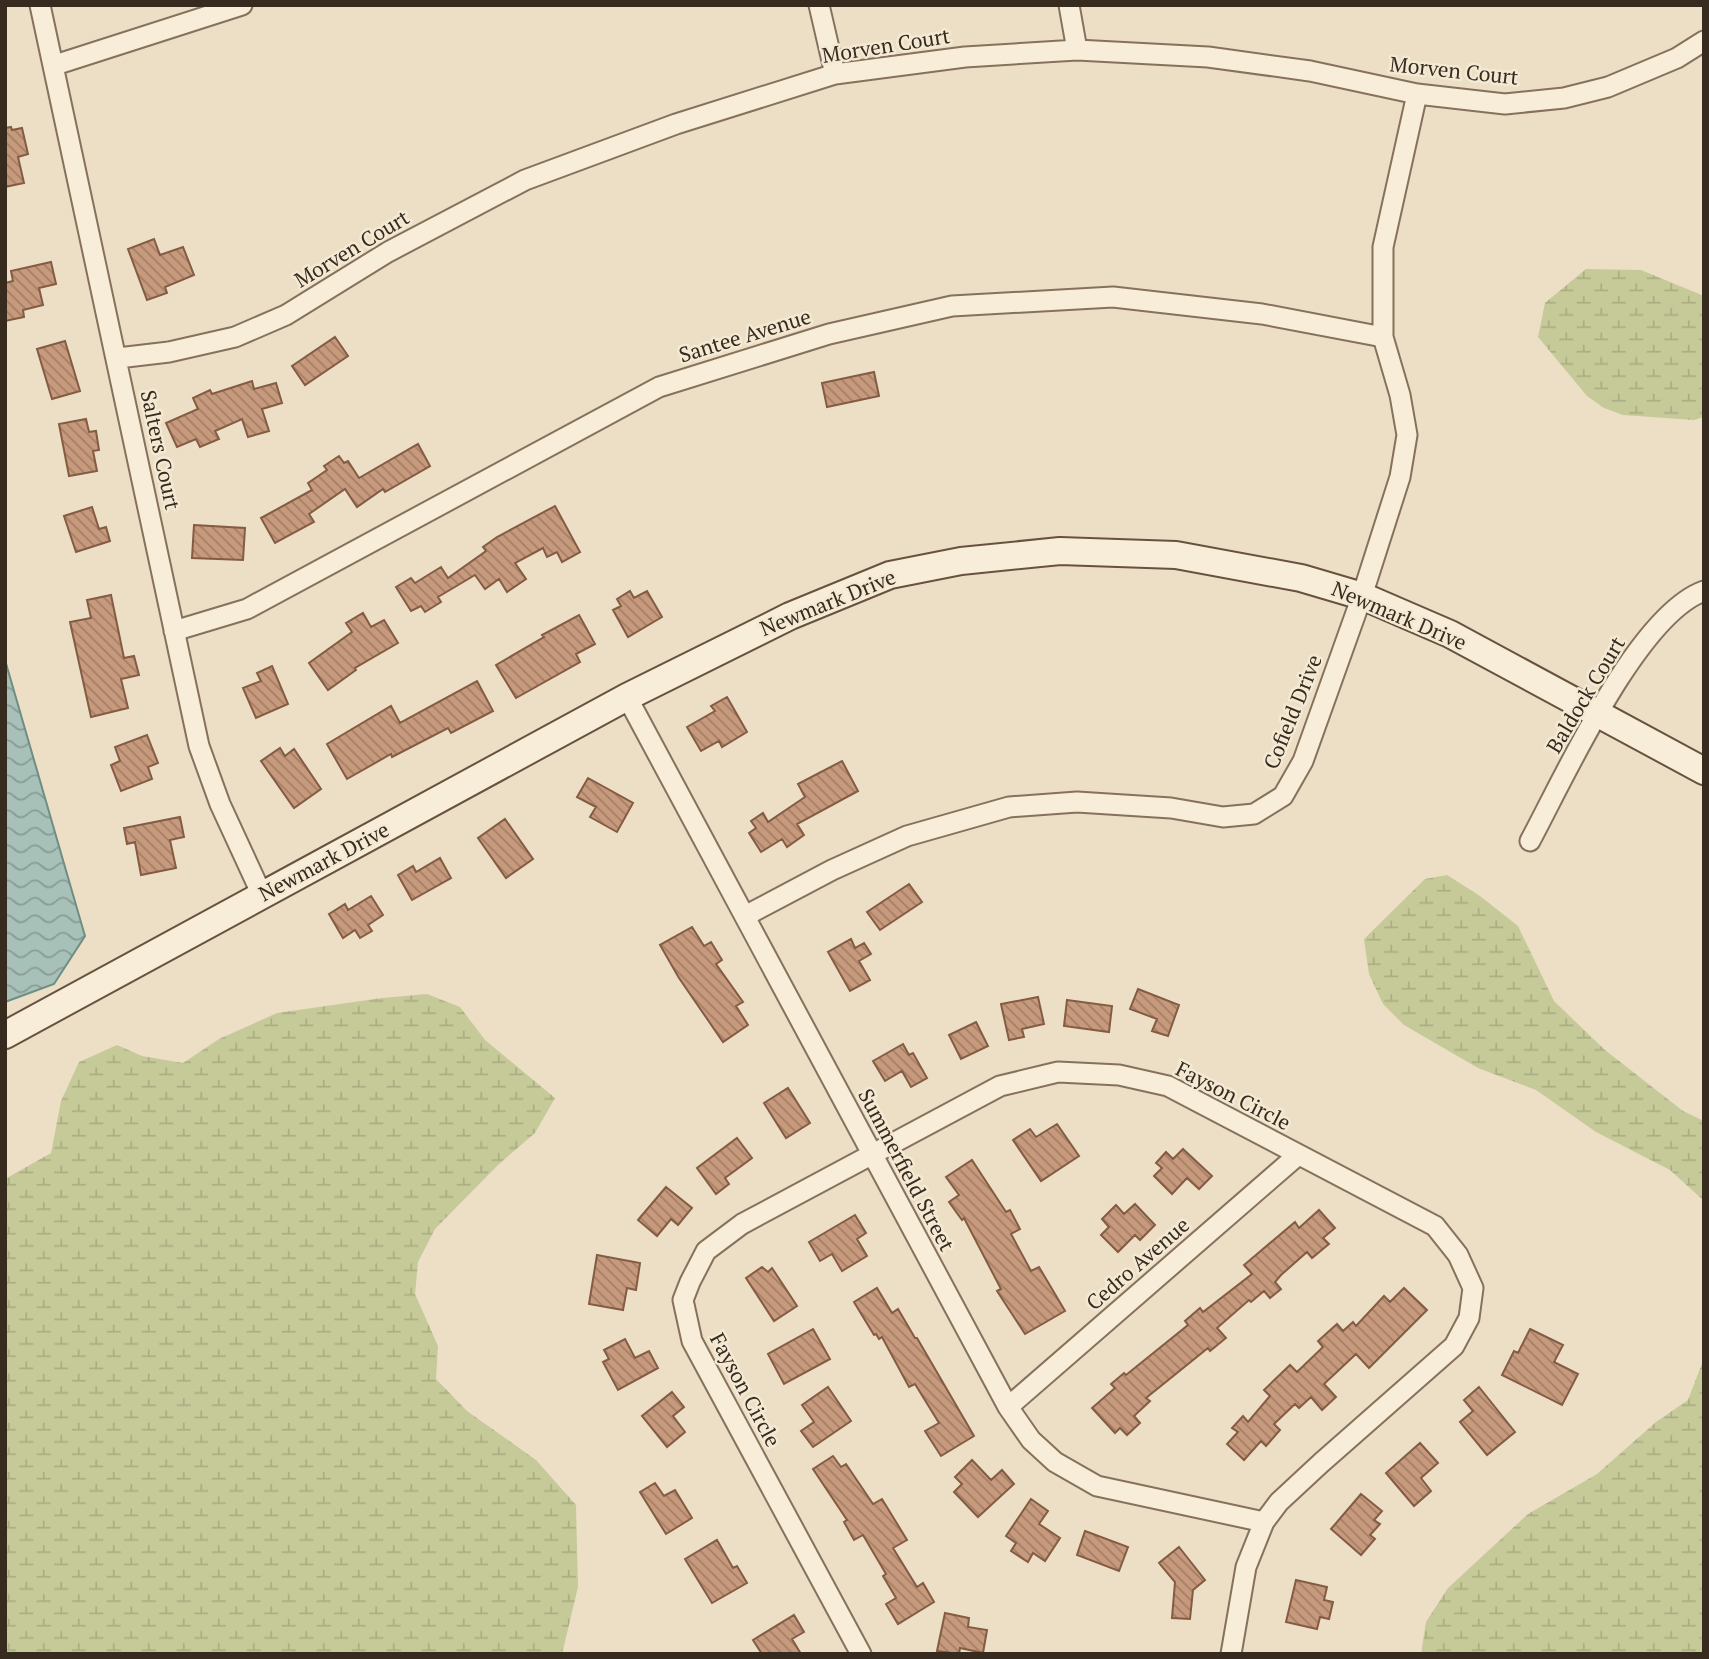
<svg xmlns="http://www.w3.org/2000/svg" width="1709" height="1659" viewBox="0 0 1709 1659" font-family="'PT Serif',serif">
	<defs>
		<pattern id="wetland-marsh" width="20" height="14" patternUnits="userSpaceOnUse" patternTransform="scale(1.75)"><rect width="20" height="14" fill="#c6ca99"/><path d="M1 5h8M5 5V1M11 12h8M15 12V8" fill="none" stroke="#abae83"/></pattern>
		<pattern id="water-waves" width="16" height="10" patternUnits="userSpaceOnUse" patternTransform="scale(1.75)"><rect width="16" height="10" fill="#a7c0b8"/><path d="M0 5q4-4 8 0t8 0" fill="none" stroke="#899c95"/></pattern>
		<pattern id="building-back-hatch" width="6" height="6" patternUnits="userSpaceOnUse" patternTransform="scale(1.75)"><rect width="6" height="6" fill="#c89a7d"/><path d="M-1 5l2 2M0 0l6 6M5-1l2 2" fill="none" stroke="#a37e66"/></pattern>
	</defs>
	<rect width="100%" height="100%" fill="#ecdfc5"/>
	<path fill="url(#wetland-marsh)" d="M1586,269L1641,270L1704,296V417L1694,420L1623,415L1604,408L1587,396L1538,337L1545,303Z
		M1447,875L1480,896L1518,926L1554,1001L1605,1050L1683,1111L1704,1121V1201L1670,1170L1596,1132L1536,1090L1478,1068L1404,1025L1383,1004L1369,974L1364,939L1425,879Z
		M427,994L460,1007L485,1040L555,1098L535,1133L499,1164L435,1229L418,1262L415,1294L438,1346L436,1379L467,1411L536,1460L576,1505L578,1587L562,1654H5V1179L51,1153L61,1101L79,1062L117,1045L142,1056L183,1063L219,1039L277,1013L382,998Z
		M1704,1358V1654H1421L1426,1622L1448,1588L1528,1514L1597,1474L1656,1422L1688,1400Z"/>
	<path fill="url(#water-waves)" stroke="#6e8e85" stroke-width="2" d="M5,660L85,936L54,984L5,1002Z"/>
	<path fill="url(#building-back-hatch)" stroke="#845b43" stroke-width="2" d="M11,127L12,130L22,128L28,154L18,157L24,183L5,187V128Z
		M154,239L160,255L183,247L194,275L165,287L167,293L147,300L128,249Z
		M51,262L56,284L39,288L43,305L23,310L24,317L5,321V283L13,281L11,271Z
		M335,337L348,356L305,385L292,366Z
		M65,341L80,391L52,399L37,349Z
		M874,372L879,396L827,407L822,383Z
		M252,381L254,389L276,383L282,403L262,409L269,431L248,437L242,419L215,431L219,439L200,447L196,439L177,447L166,423L198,409L193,398L210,390L212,394Z
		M86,419L89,432L96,431L99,450L93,451L97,471L69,476L59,424Z
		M418,444L430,466L385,492L383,489L357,507L345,489L309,514L314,522L275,543L261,518L312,490L308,483L327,470L324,466L339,456L344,463L348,461L359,478Z
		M555,506L580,552L562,562L557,552L547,557L543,548L515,563L526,579L507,592L499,579L485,589L475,575L438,597L441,602L425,612L421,606L411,611L396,587L411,578L415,583L441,567L448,578L486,551L483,547L497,537Z
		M92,507L99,529L106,527L110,541L76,552L64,516Z
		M194,525L245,528L243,560L192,558Z
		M630,591L634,598L647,591L662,617L628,637L613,610L621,606L617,599Z
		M111,595L124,658L134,656L139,675L121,679L128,708L91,717L70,622L91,618L87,600Z
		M363,613L371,627L384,620L398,643L355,668L356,670L328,690L309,663L352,632L346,623Z
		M579,615L595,644L576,654L580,662L516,698L496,665L544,637L542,635Z
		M272,666L288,704L256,718L243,688L261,681L257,673Z
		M477,681L493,711L451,733L448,728L392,757L391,754L347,779L327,744L391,706L400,723Z
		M727,697L747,732L722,747L719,741L701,751L687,727L715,711L711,706Z
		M147,735L158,763L148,767L152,779L121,791L111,765L120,761L115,747Z
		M280,748L285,756L294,749L321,789L294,808L261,761Z
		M842,761L858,791L797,824L804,835L787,847L782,839L761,852L749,833L756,828L751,821L763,813L768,822L805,797L798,784Z
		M588,778L633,803L617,832L590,817L596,807L577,797Z
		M180,817L184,837L170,840L176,868L141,875L135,842L127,844L124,828Z
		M505,819L533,859L506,878L478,838Z
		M440,858L451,878L412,900L398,875L413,866L416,872Z
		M909,884L922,902L880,930L867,912Z
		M371,896L383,915L368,925L372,931L360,938L355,930L343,938L329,914L345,904L348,910Z
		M692,927L704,946L711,942L722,960L716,964L743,1002L736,1006L748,1025L723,1042L679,978L660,945Z
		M851,939L855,948L864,943L871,954L859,961L870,980L850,991L828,952Z
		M1138,989L1179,1005L1168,1036L1152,1031L1157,1019L1130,1009Z
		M1038,997L1044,1024L1022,1029L1024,1037L1009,1040L1001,1004Z
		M1067,1000L1112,1006L1109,1032L1064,1026Z
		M976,1022L988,1046L961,1059L949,1035Z
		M903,1044L909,1055L913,1053L927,1078L911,1087L902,1071L885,1081L873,1061Z
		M788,1088L810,1123L786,1138L764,1103Z
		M1057,1124L1079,1156L1041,1181L1013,1140L1030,1129L1036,1137Z
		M737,1138L752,1158L725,1178L729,1184L716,1194L697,1168Z
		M1183,1149L1212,1176L1199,1189L1187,1178L1172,1194L1154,1176L1162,1168L1156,1163L1166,1152L1173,1159Z
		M972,1160L1006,1212L1010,1210L1020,1229L1011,1234L1031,1271L1039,1267L1065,1311L1025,1334L997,1291L1001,1289L964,1218L962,1220L949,1202L959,1195L946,1177Z
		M666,1187L692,1208L678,1225L671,1219L657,1236L638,1220Z
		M1135,1204L1155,1225L1140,1240L1135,1235L1118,1252L1101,1235L1109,1227L1102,1219L1116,1205L1124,1214Z
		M1319,1210L1335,1228L1323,1238L1329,1244L1312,1258L1307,1252L1281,1275L1275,1282L1281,1289L1270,1298L1264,1291L1251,1302L1249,1300L1217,1328L1226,1338L1210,1351L1208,1348L1146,1398L1150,1401L1134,1416L1140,1423L1127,1435L1120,1428L1115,1433L1092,1408L1115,1388L1111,1384L1124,1373L1126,1375L1188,1325L1185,1321L1200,1308L1203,1312L1252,1274L1244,1265L1295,1222L1299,1228Z
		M855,1215L866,1233L857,1239L867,1256L842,1271L832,1254L820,1261L809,1242Z
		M597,1255L640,1263L636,1290L627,1288L623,1310L589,1304Z
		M762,1267L768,1272L772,1268L797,1306L774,1321L746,1278Z
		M877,1288L892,1313L898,1309L915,1338H917L974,1436L941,1456L925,1431L939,1423L915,1384L909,1387L882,1337L879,1339L876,1334L874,1335L854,1302Z
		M1404,1288L1427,1310L1369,1368L1356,1354L1324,1384L1336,1397L1322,1410L1311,1397L1299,1408L1295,1404L1274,1424L1280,1430L1266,1446L1261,1441L1244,1460L1227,1444L1238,1432L1232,1428L1243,1416L1248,1422L1270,1396L1264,1390L1290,1365L1297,1372L1323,1347L1318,1341L1337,1324L1343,1331L1353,1322L1356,1326L1384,1296L1390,1302Z
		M813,1329L830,1359L784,1384L768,1354Z
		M1530,1329L1563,1345L1554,1362L1578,1374L1562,1405L1502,1375L1514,1351L1518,1353Z
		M625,1339L635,1358L649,1351L658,1368L618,1390L603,1362L609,1359L604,1350Z
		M828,1387L851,1421L813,1447L801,1431L814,1422L802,1405Z
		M1479,1387L1515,1432L1487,1455L1460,1422L1473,1411L1464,1400Z
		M672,1392L684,1407L673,1416L685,1432L667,1447L642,1416Z
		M1420,1443L1438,1463L1421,1478L1431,1491L1414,1506L1386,1473Z
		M833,1456L841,1467L846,1464L873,1504L882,1499L907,1540L893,1548L917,1587L923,1583L934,1602L898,1624L886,1604L896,1598L883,1576L886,1574L863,1535L854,1540L844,1522L847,1520L813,1469Z
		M972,1460L991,1480L1002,1470L1014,1484L978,1517L954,1492L962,1484L955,1477Z
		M655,1483L664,1496L675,1490L692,1518L666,1534L640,1492Z
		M1361,1494L1382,1511L1374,1520L1380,1524L1370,1535L1375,1539L1361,1555L1331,1529Z
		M1031,1499L1048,1511L1039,1524L1060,1538L1045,1561L1033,1553L1028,1562L1011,1551L1016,1543L1006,1536Z
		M1085,1531L1128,1547L1119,1571L1077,1555Z
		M717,1540L733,1568L737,1566L747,1583L712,1603L685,1559Z
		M1179,1547L1205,1580L1193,1590L1190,1619L1172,1618L1175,1582L1159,1563Z
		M1296,1580L1327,1587L1324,1600L1333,1602L1329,1619L1320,1617L1317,1629L1286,1622Z
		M945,1613L969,1618L968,1627L987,1630L983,1653L960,1648L959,1654L937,1651Z
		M794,1615L804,1632L792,1639L801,1654H762L753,1640Z"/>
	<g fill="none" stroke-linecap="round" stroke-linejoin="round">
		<g stroke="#86715c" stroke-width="23">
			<path id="street" d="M40,5L199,746L220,804L262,895
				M819,5L835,74
				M1069,5L1077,50
				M55,65L242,5
				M118,358L169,352L235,337L286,315L388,252L525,180L676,124L835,74L965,57L1077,50L1208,57L1310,71L1417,94L1505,104L1564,98L1608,87L1677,58L1704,41
				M174,631L247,609L659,387L829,334L952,306L1113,297L1262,314L1383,337
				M627,697L1008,1407L1031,1440L1055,1462L1097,1486L1264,1522
				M1530,841C1564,778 1637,615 1704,591
				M745,916L832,870L907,836L1009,807L1077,802L1171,808L1223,817L1254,814L1283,796L1303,761L1362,596L1400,477L1407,435L1400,395L1383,337V247L1417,94
				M1008,1407L1298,1155
				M861,1654L692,1341L683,1300L690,1282L706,1251L742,1224L1000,1086L1058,1072L1119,1075L1168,1086L1435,1226L1458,1255L1473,1288L1469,1318L1454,1346L1321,1463L1279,1502L1264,1522L1246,1567L1231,1654"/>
		</g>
		<g stroke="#68523f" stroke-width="30">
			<path id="secondary" d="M5,1035L627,697L790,616L890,575L961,561L1060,551L1176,555L1301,578L1362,596L1450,634L1704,771"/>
		</g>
		<use href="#street" stroke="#f7edd8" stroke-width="19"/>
		<use href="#secondary" stroke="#f7edd8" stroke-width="26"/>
	</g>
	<g text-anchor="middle" stroke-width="5" stroke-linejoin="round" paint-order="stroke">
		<g font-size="21" fill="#372a1f" stroke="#f4ead4">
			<text transform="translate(886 46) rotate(-9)" y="7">Morven Court</text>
			<text transform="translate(1454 71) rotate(6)" y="7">Morven Court</text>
			<text transform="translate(352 249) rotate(-31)" y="7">Morven Court</text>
			<text transform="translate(745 336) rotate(-17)" y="7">Santee Avenue</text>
			<text transform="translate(160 450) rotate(78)" y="7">Salters Court</text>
			<text transform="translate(828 603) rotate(-22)" y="7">Newmark Drive</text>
			<text transform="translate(1399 616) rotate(23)" y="7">Newmark Drive</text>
			<text transform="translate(1586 695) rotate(-59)" y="7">Baldock Court</text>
			<text transform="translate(1293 712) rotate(-68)" y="7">Cofield Drive</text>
			<text transform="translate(324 862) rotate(-28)" y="7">Newmark Drive</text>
			<text transform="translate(1233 1096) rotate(27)" y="7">Fayson Circle</text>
			<text transform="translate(906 1170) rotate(62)" y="7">Summerfield Street</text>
			<text transform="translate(1138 1264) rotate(-41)" y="7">Cedro Avenue</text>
			<text transform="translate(745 1390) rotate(62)" y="7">Fayson Circle</text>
		</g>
	</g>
	<rect width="1709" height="1659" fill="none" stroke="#372a1f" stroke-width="14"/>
</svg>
